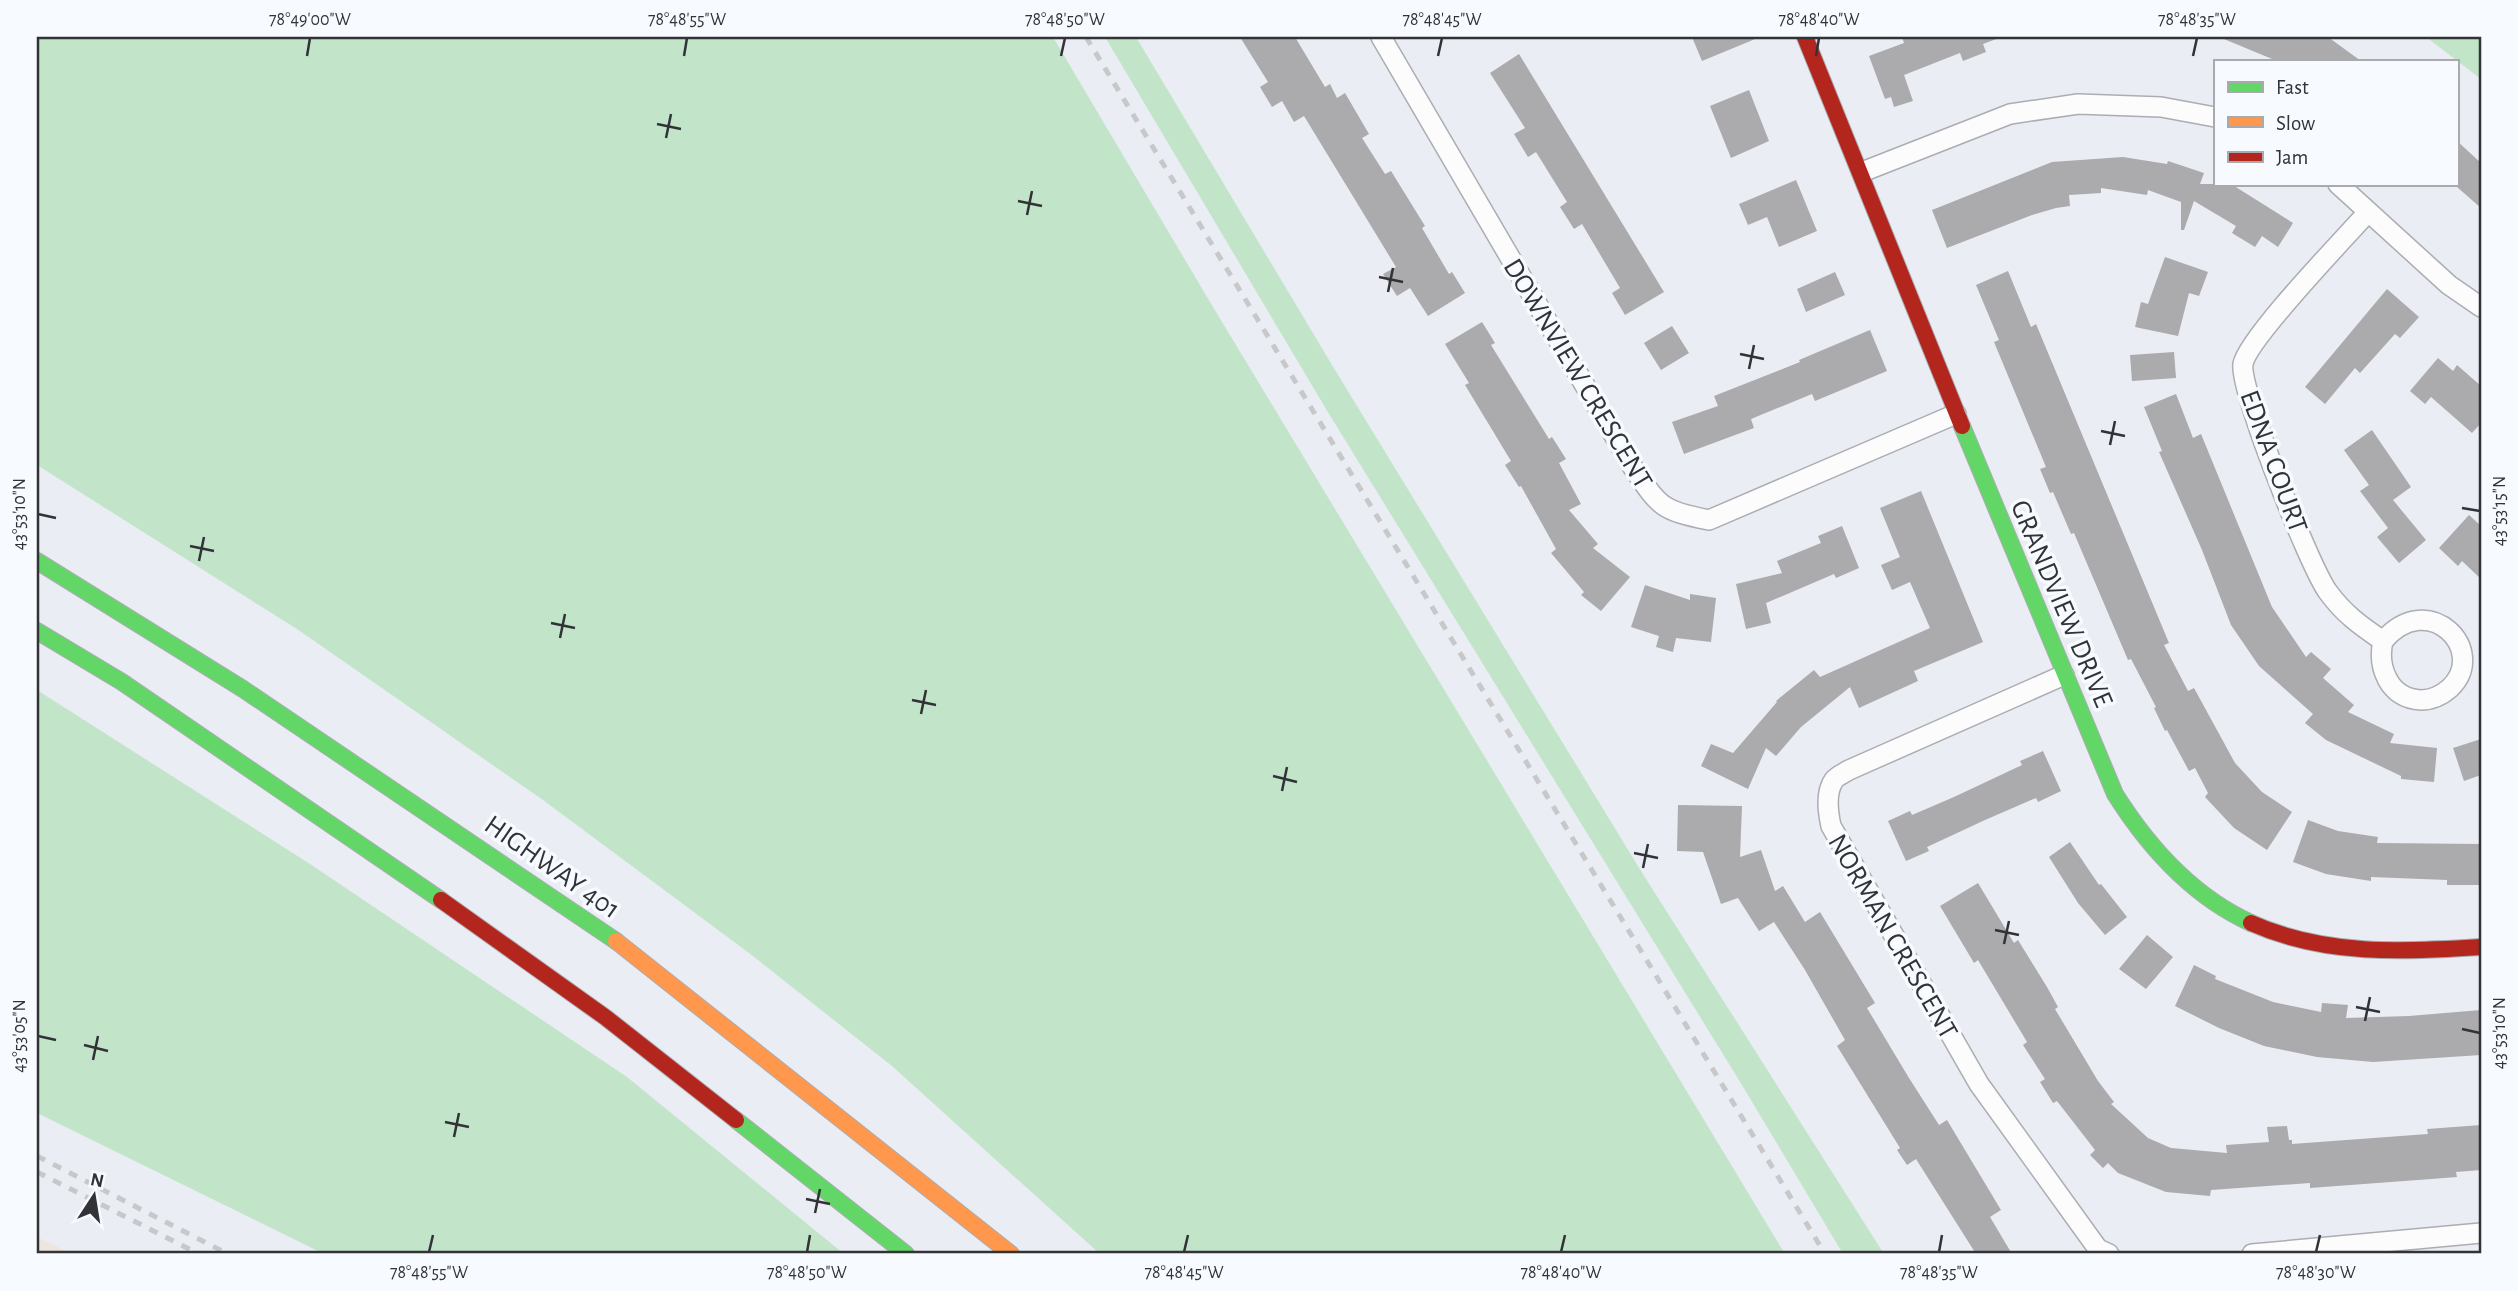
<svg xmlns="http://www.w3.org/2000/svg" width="2518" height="1291" viewBox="0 0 2518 1291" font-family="'Alegreya Sans',sans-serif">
	<rect width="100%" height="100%" fill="#eaedf4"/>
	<path fill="#ede6df" d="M37,1237L72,1254H37Z"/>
	<path fill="#c2e5ca" d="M37,37H1053L1213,307L1785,1254H1100L892,1066L749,953L543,800L297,629L37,465Z
		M1105,37H1136L1332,365L1641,871L1884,1254H1843L1742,1085L1326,409Z
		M2426,37H2481V79Z
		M37,690L310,864L627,1077L844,1254H324L37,1113Z"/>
	<path fill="#abaaac" d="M1240,37H1295L1325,87L1330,84L1337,98L1345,93L1369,134L1362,138L1385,174L1391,171L1425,226L1422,228L1449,274L1452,272L1465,293L1428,316L1410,288L1397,296L1383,274L1396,267L1304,116L1294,122L1282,101L1272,107L1260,87L1268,82Z
		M1692,37H1760L1702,61Z
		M1902,37H1999V38L1983,44L1986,52L1963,61L1960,53L1904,75L1913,101L1894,107L1891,97L1885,99L1869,56L1904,43Z
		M2219,37H2328L2361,61H2277Z
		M1519,54L1664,292L1625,315L1612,293L1620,288L1582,224L1574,229L1560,207L1567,202L1536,152L1528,157L1514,134L1525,128L1490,73Z
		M1749,90L1769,141L1731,158L1710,106Z
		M2457,141L2481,163V208L2457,187Z
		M2123,157L2167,164L2168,161L2204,173L2200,184H2231L2293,223L2278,247L2262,236L2255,247L2232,233L2236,226L2194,201L2184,230H2181V202L2148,190L2147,195L2101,188V193L2069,195L2070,206L2056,208L2032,215L1947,248L1932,210L2052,162Z
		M1796,180L1817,231L1779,247L1767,217L1748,225L1739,204Z
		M2165,257L2208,272L2199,296L2189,293L2178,336L2135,327L2141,302L2148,304Z
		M2008,271L2031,327L2036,324L2169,643L2164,645L2188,691L2194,688L2235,763L2262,792L2292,812L2267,850L2234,828L2205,797L2208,793L2195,768L2189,771L2167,730L2165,731L2154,708L2156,707L2131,659L2128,660L2074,533L2071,534L2053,492L2050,493L2040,469L2046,467L1994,342L1999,340L1976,285Z
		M1835,272L1845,295L1806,312L1797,289Z
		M2387,289L2419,317L2400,338L2395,334L2360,373L2355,368L2325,404L2305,387Z
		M1482,322L1495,343L1491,345L1549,439L1552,437L1566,459L1559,463L1581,504L1569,510L1598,544L1593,548L1630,577L1601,611L1581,595L1584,592L1551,553L1556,549L1521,486L1519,487L1505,465L1511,461L1465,385L1469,383L1445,344Z
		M1672,326L1689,353L1661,370L1644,343Z
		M1870,330L1887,371L1815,401L1812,394L1751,419L1754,428L1684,454L1672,422L1718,406L1714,396L1800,362L1799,360Z
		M2174,352L2176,378L2132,381L2130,355Z
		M2438,358L2453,371L2457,365L2481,386V423L2472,433L2431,397L2425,404L2410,391Z
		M2176,394L2193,438L2201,434L2272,607L2306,657L2311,652L2331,669L2323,678L2354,705L2348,712L2394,734L2390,743L2437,748L2434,782L2401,779V776L2326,740L2305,723L2313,714L2259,666L2231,625L2202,550L2159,452L2162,451L2144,407Z
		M2372,430L2411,487L2393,500L2426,540L2399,563L2377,537L2388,528L2360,491L2369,485L2344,450Z
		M1921,491L1983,642L1914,671L1918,681L1859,708L1850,687L1801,727L1776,756L1766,748L1748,789L1701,766L1711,744L1733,753L1777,702L1776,701L1814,670L1820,677L1930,628L1910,582L1892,590L1881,565L1900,557L1880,508Z
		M2469,515L2481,526V579L2462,561L2458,566L2439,548Z
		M1842,526L1859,568L1836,578L1834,574L1766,603L1771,623L1746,629L1736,584L1782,573L1777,561L1821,543L1818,536Z
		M1645,585L1690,600V594L1716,598L1711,642L1676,638L1673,652L1656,647L1659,636L1631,627Z
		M2481,739V775L2464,781L2453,748Z
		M2043,751L2061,791L2038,802L2036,798L1985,820L1927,847L1929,851L1906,861L1888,821L1910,811L1912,815L1954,797L2022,765L2020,761Z
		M1678,805L1742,806L1740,857L1761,850L1775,891L1783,886L1805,922L1820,912L1875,1003L1867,1008L1909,1078L1939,1125L1947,1120L2001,1210L1990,1217L2012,1254H1976L1916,1159L1907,1165L1897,1150L1900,1148L1837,1046L1845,1040L1805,970L1774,922L1759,931L1738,898L1721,904L1703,852L1677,851Z
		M2308,820L2338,831L2378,837L2377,843L2481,844V885H2447V880L2371,877V881L2326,874L2293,862Z
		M2070,842L2099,885L2101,884L2127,917L2105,935L2078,903L2049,857Z
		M1978,883L2014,943L2018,940L2047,987L2058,1007L2055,1009L2098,1081L2114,1102L2111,1104L2148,1138L2171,1148L2227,1153L2226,1145L2269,1142L2267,1127L2287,1126L2289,1140H2292V1144L2428,1134L2427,1129L2481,1125V1170L2456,1172L2457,1177L2431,1179L2310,1188V1183L2211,1190L2210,1196L2166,1192L2118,1173L2108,1163L2103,1168L2090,1155L2095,1150L2057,1101L2053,1103L2040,1082L2045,1079L2023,1045L2027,1042L1978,960L1974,963L1940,906Z
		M2147,935L2173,957L2146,989L2119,969Z
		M2194,965L2216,976L2215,979L2273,1002L2321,1012L2322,1003L2348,1005L2346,1018L2409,1016L2481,1010V1055L2373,1062L2317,1057L2264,1046L2219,1028L2175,1006Z"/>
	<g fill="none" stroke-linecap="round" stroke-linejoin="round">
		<g stroke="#abadb2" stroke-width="22">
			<path id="street" d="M1381,37L1632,466C1660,507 1660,510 1709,520L1956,414
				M1862,172L2010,114L2078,104L2161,107L2215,117
				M2338,184L2449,285L2481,307
				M2368,212C2345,238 2248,338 2243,364C2239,389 2310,568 2328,592C2344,614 2361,626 2383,641C2429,587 2489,651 2450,688C2442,695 2432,700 2421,700C2389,699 2377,667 2383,641
				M2064,675L1849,770C1844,773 1837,776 1834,780C1825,793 1828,812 1831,826L1979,1084L2098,1249L2109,1254
				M2252,1254L2481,1233"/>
		</g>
		<g stroke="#abadb2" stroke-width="18">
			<path id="fast" d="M1962,426L2115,794C2149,848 2192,896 2251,923
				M37,561L243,689L616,941
				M37,631L122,682L441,900
				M736,1120L906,1254"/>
		</g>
		<g stroke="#abadb2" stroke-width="18">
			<path id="slow" d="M616,941L1011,1254"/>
		</g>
		<g stroke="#abadb2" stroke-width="18">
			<path id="jam" d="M1805,37L1962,426
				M441,900L605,1017L736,1120
				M2251,923C2325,956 2402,952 2481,947"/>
		</g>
		<use href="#street" stroke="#fcfcfd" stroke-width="19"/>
		<use href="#fast" stroke="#63d668" stroke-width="16"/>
		<use href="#slow" stroke="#ff974d" stroke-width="16"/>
		<use href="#jam" stroke="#b3261e" stroke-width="16"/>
		<path stroke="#c8c8ca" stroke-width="5" stroke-dasharray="9 9" stroke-linecap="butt" d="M1086,37L1825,1254
			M37,1156L228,1254
			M37,1172L199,1254"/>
	</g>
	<path fill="none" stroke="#313337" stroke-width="2.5" d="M307,56L310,38M684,56L687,38M1061,56L1065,38M1438,56L1442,38M1816,56L1819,38M2193,56L2197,38M657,124L681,129M666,138L671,114M1018,201L1042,206M1027,215L1032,191M1379,277L1403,282M1388,292L1393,268M1740,354L1764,359M1749,369L1754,345M2101,431L2125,436M2110,445L2115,421M2462,508L2480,511M38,514L56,518M190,546L214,551M199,561L204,537M551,623L575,628M560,638L565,614M912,700L936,705M921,714L926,690M1273,776L1297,782M1282,791L1287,767M1634,853L1658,858M1643,868L1648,844M1995,930L2019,935M2004,944L2009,921M2356,1007L2380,1012M2365,1021L2370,997M2462,1029L2480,1033M38,1036L56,1040M84,1045L108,1051M93,1060L98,1036M445,1122L469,1127M454,1137L459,1113M806,1199L830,1204M815,1213L820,1189M429,1252L433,1235M807,1252L810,1235M1184,1252L1188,1235M1561,1252L1565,1235M1939,1252L1942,1235M2316,1252L2320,1235"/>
	<g text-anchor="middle" stroke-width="7" stroke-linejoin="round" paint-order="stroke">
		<g font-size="28" fill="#313337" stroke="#f7fafe">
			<text transform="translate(1579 373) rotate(59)" y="10">DOWNVIEW CRESCENT</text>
			<text transform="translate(2275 461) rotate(70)" y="10">EDNA COURT</text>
			<text transform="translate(2063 603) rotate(67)" y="10">GRANDVIEW DRIVE</text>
			<text transform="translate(553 866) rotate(35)" y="10">HIGHWAY 401</text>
			<text transform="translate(1894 936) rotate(60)" y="10">NORMAN CRESCENT</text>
		</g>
	</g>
	<rect width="2518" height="1291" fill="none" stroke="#f7fafe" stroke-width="77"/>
	<rect x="2214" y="60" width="245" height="126" fill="#f7fafe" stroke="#a8aaae" stroke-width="2"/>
	<rect x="2228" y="82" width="35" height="10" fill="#63d668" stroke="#a8aaae" stroke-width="2"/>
	<text x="2276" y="94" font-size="21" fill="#313337">Fast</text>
	<rect x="2228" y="117" width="35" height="10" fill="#ff974d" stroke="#a8aaae" stroke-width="2"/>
	<text x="2276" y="130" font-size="21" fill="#313337">Slow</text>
	<rect x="2228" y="152" width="35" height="10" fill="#b3261e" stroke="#a8aaae" stroke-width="2"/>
	<text x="2276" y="164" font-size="21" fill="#313337">Jam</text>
	<g transform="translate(94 1196) rotate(12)" stroke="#f7fafe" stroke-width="5" paint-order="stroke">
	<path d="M0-5L12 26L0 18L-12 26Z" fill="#313337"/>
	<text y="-10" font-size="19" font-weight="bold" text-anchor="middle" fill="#313337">N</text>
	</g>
	<rect x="38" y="38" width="2442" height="1214" fill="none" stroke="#313337" stroke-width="2.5"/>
	<g font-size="18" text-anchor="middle" fill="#313337">
		<text x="310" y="25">78°49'00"W</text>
		<text x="687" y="25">78°48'55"W</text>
		<text x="1065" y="25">78°48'50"W</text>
		<text x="1442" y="25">78°48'45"W</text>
		<text x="1819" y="25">78°48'40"W</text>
		<text x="2197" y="25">78°48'35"W</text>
		<text transform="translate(2499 511) rotate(-90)" y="6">43°53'15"N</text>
		<text transform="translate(19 514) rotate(-90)" y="6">43°53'10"N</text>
		<text transform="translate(2499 1033) rotate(-90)" y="6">43°53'10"N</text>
		<text transform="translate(19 1036) rotate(-90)" y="6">43°53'05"N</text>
		<text x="429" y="1278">78°48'55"W</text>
		<text x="807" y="1278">78°48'50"W</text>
		<text x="1184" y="1278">78°48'45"W</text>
		<text x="1561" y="1278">78°48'40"W</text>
		<text x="1939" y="1278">78°48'35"W</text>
		<text x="2316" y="1278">78°48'30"W</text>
	</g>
</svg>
